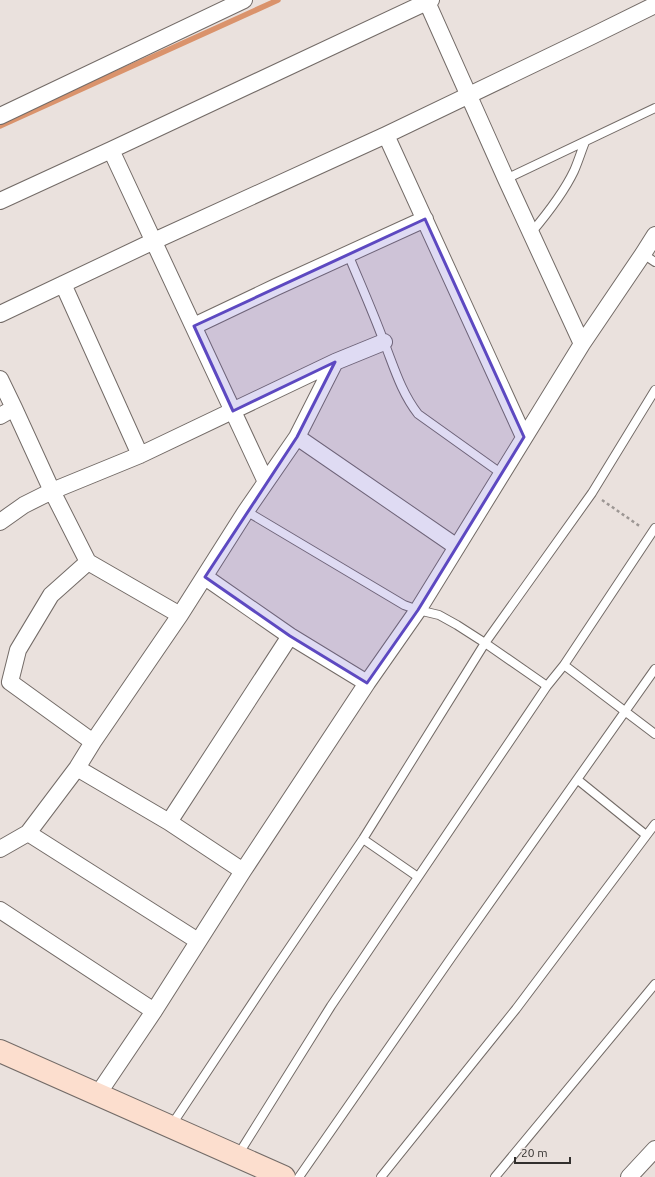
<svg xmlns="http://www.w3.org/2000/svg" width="655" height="1177" viewBox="0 0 655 1177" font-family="Ubuntu,sans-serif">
	<rect width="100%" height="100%" fill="#eae1dd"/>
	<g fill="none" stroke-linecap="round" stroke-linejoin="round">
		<path stroke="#da936c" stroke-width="5.5" d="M0,126L278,0"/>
		<g stroke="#736b67" stroke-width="10">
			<path id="lane" d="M506,179L655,108
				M531,233C547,214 563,194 574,171C578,162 581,152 585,142
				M348,254C360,283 373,312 384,342C394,367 401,392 418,414L502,474
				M643,254L655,262
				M246,511L404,605L418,610L439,615L457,625L485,643L547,686
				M564,665L655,734
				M578,780L646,835
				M363,839L418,877
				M171,1126L271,975L363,839L485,643L592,493L655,390
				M238,1155L331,1006L547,686L564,665L655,528
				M299,1177L451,958L655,669
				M381,1177L516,1009L655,824
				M495,1177L655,984"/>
		</g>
		<g stroke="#736b67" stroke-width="18">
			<path id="street" d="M427,2L506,179L582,344
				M0,116L244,0
				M386,135L524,437
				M111,150L266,482
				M0,201L111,150L431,0
				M63,284L140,455
				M0,314L154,241L386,135L592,36L655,5
				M194,326L276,287L425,219
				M0,379L14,408L52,491L88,562L180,615
				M0,416L14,408
				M297,437L457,547
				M0,522L24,505L52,491L140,455L335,362L384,342
				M88,562L51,595L18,650L10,682L93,742
				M205,577L290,636L367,683
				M77,768L169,822L243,871
				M169,822L290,636
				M28,833L198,941
				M0,849L28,833L77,768L93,742L180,615L246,511L297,437L335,362
				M0,910L154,1011
				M98,1094L154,1011L243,871L367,683L418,610L582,344L643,254L655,235
				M629,1177L655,1149"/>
		</g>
		<g stroke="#736b67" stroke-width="24">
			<path id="secondary" d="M0,1051L284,1177"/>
		</g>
		<path stroke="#9c9693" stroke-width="2.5" stroke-dasharray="3 3" stroke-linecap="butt" d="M602,500L641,527"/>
		<use href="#lane" stroke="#fff" stroke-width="8"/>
		<use href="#street" stroke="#fff" stroke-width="16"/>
		<use href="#secondary" stroke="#fcdece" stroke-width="22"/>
	</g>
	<path fill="#5d49c1" fill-opacity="0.2" stroke="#5d49c1" stroke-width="3" stroke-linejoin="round" d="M425,219L524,437L418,610L367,683L290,636L205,577L297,437L335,362L233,411L194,326Z"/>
	<path d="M515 1157v6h55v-6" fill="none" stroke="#322f2d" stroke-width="2"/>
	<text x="521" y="1157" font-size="12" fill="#322f2d" stroke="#eae1dd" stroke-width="3" paint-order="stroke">20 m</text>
</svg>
